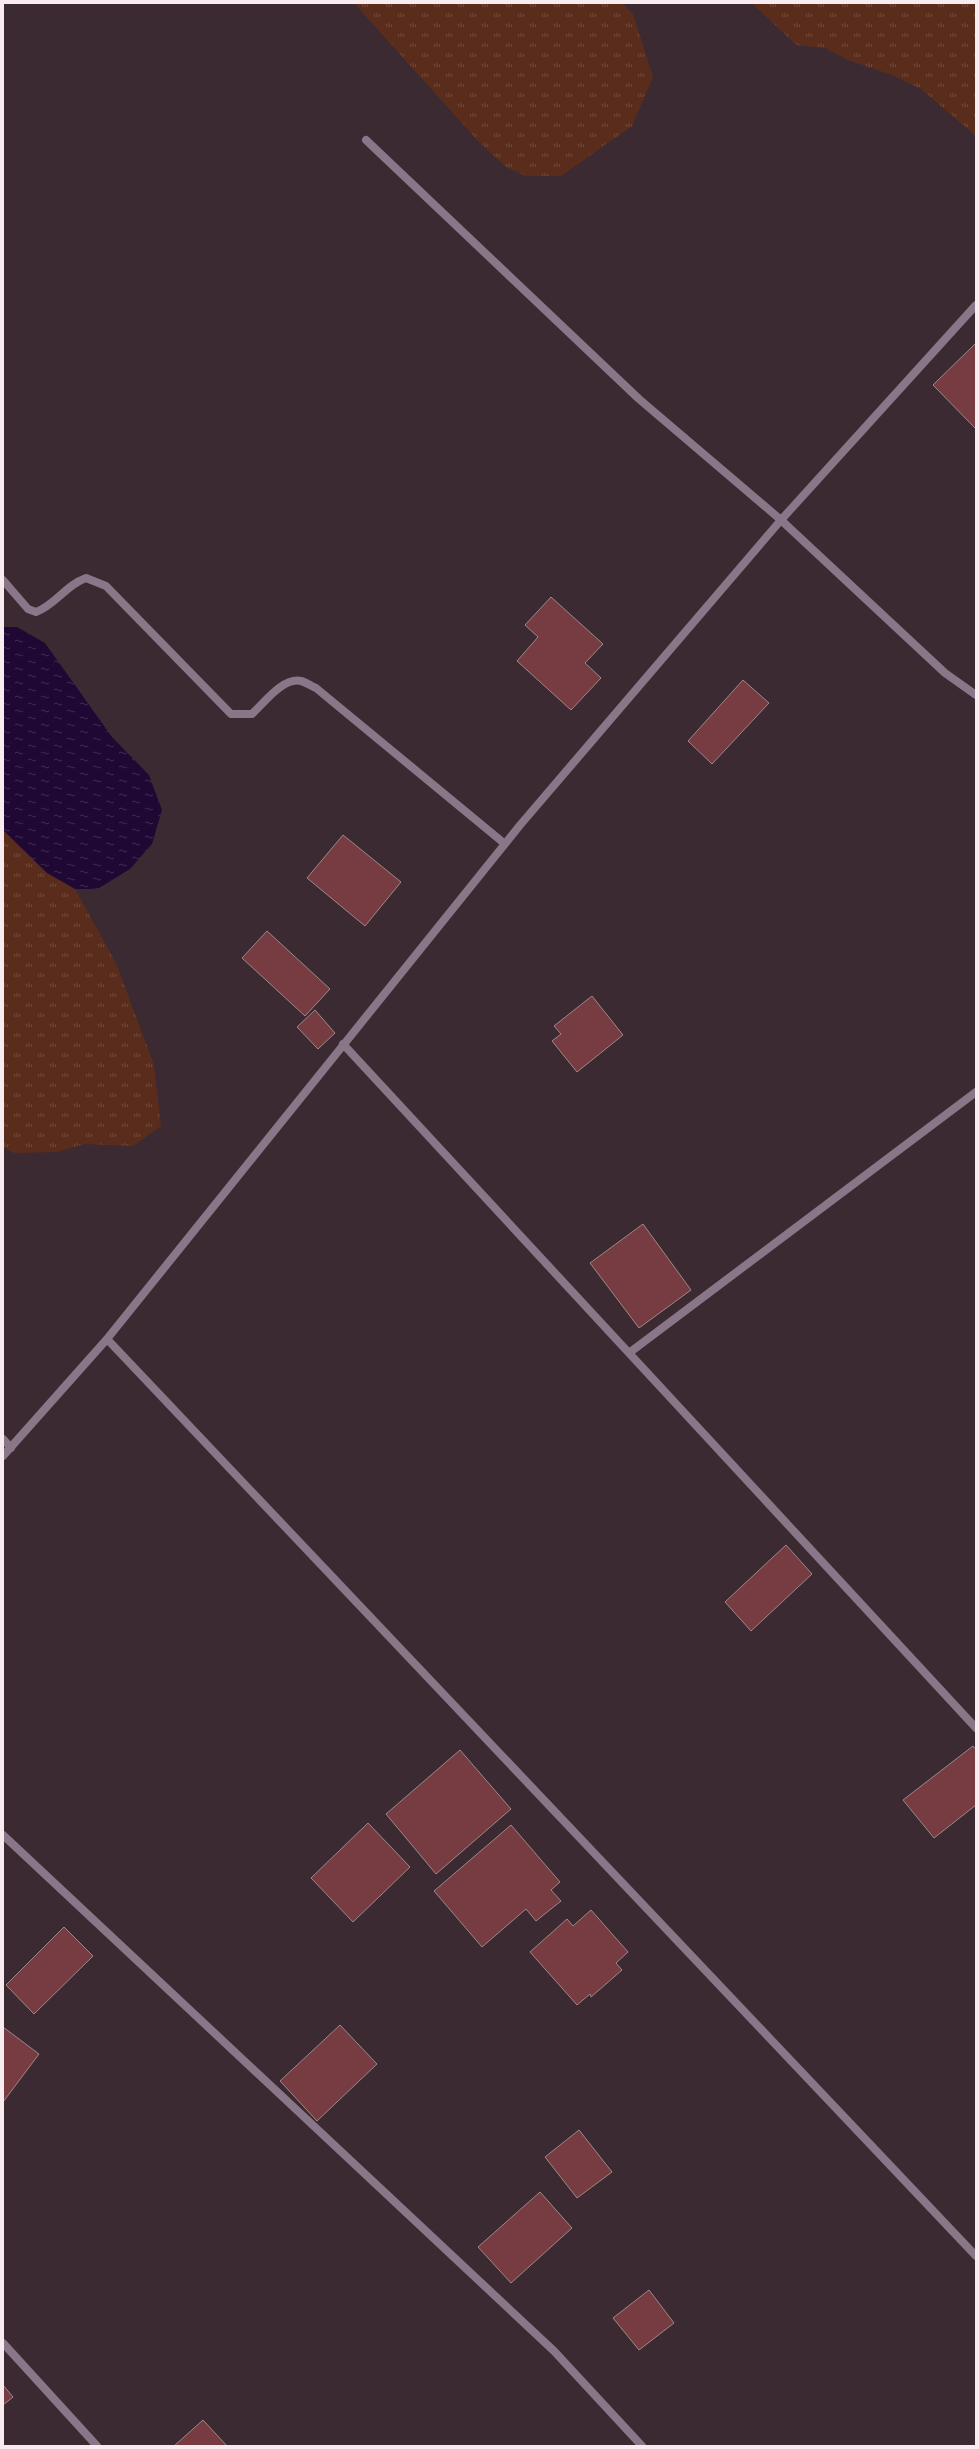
<svg xmlns="http://www.w3.org/2000/svg" width="979" height="2449" viewBox="0 0 979 2449" font-family="Barlow,sans-serif">
	<defs>
		<pattern id="grass-tufts" width="24" height="20" patternUnits="userSpaceOnUse"><rect width="24" height="20" fill="#5a2c1b"/><path d="M3 7l-1-3M5 7V3M7 7l1-3M15 17l-1-3M17 17v-4M19 17l1-3" fill="none" stroke="#724b3d"/></pattern>
		<pattern id="water-ripples" width="26" height="14" patternUnits="userSpaceOnUse"><rect width="26" height="14" fill="#1f0934"/><path d="M2 4q2-2 4 0t4 0M15 11q2-2 4 0t4 0" fill="none" stroke="#402d52"/></pattern>
	</defs>
	<rect width="100%" height="100%" fill="#3b2a31"/>
	<path fill="url(#grass-tufts)" d="M354,3H622L633,14L653,77L632,126L561,176H526L506,167L477,140Z
		M752,3H976V136L921,89L892,75L848,60L825,48L796,45Z
		M3,771L75,889L116,963L154,1065L161,1126L133,1146L85,1144L56,1152L14,1153L3,1147Z"/>
	<path fill="url(#water-ripples)" d="M3,627H17L45,643L112,737L149,775L162,810L152,844L130,869L99,888L90,889H75L47,873L3,830Z"/>
	<path fill="#763c41" stroke="#9e8888" d="M976,343V429L933,385Z
		M551,597L603,644L585,663L601,678L571,710L517,661L538,637L525,625Z
		M743,680L769,703L712,764L688,741Z
		M343,835L401,882L365,926L307,878Z
		M267,931L330,989L305,1016L242,958Z
		M592,996L623,1035L577,1072L552,1041L561,1034L554,1026Z
		M315,1010L335,1033L318,1049L297,1027Z
		M643,1224L691,1290L639,1328L590,1263Z
		M786,1545L812,1574L751,1631L725,1602Z
		M973,1746L976,1750V1805L934,1838L903,1800Z
		M460,1750L511,1809L436,1874L386,1814Z
		M368,1823L410,1867L353,1922L311,1878Z
		M511,1825L560,1882L551,1890L561,1901L536,1921L526,1909L482,1947L434,1891Z
		M591,1910L628,1952L616,1963L622,1970L591,1997L590,1994L577,2005L530,1952L567,1919L573,1926Z
		M64,1927L93,1956L34,2014L6,1985Z
		M340,2025L377,2064L317,2121L280,2081Z
		M3,2027L39,2054L3,2102Z
		M579,2130L612,2172L577,2198L545,2157Z
		M540,2192L572,2228L511,2283L478,2247Z
		M649,2290L674,2323L639,2350L613,2318Z
		M3,2385L13,2397L3,2405Z
		M203,2420L227,2446H174Z"/>
	<g fill="none" stroke-linecap="round" stroke-linejoin="round">
		<path stroke="#897688" stroke-width="8" d="M3,1439L11,1448"/>
		<path stroke="#897688" stroke-width="8" d="M366,140L639,399L781,520L945,673L976,695
			M3,580L28,609L36,612C55,605 66,585 86,578L106,586L231,714H252C264,703 283,677 301,681C306,682 311,686 316,688L505,844
			M343,1044L976,1728
			M107,1339L976,2256
			M629,1353L976,1092
			M3,1456L107,1339L521,824L781,520L976,305
			M3,1835L554,2351L642,2446
			M3,2343L97,2446"/>
	</g>
	<rect width="979" height="2449" fill="none" stroke="#f8ecf1" stroke-width="8"/>
</svg>
